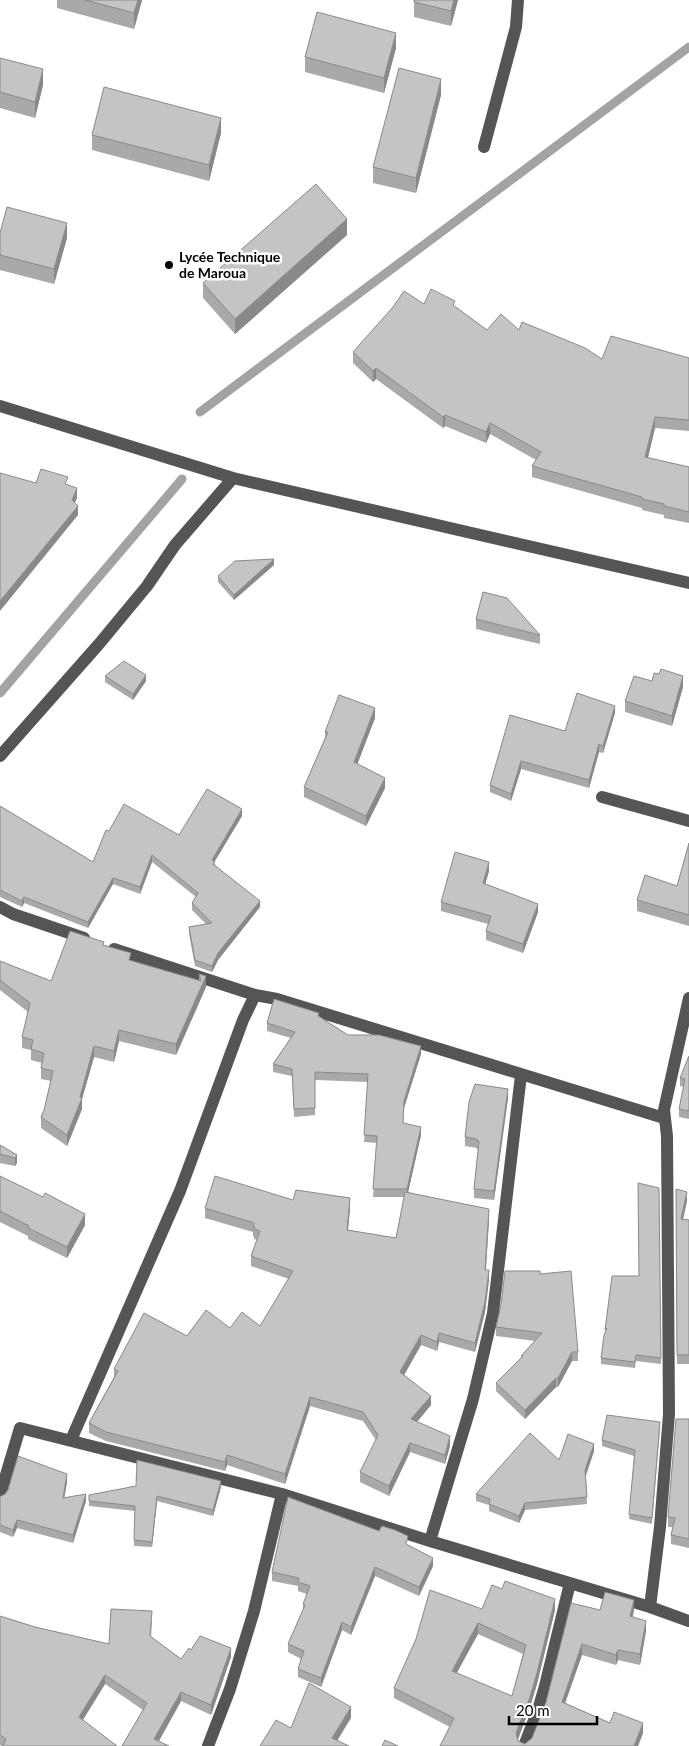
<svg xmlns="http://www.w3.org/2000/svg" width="689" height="1746" viewBox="0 0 689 1746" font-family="Lato,sans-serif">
	<rect width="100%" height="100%" fill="#fff"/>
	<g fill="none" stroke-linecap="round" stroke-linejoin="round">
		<path stroke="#a3a3a3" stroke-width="9" d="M200,412L689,47
			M0,693L182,479"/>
		<path stroke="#555" stroke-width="12" d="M484,147L516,27L518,0
			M0,406L233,478L689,583
			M0,756L99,644L147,586L175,545L233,478
			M602,797L689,821
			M0,907L13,914L84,938
			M114,949L255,995L277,999L664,1118
			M71,1440L180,1191L243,1020L255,995
			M0,1495L20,1428L282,1494L430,1541L650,1607L689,1621
			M430,1541L473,1399L493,1313L521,1075
			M650,1607L660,1527L669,1414L667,1136L664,1110L689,998
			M208,1746L230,1689L254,1611L282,1494
			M524,1746L538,1710L545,1686L570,1583"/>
	</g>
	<path fill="#a9a9a9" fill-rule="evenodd" d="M57,0H142L134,29L57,8Z
		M458,0L451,26L414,17V2Z
		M396,48L384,93L305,72V57Z
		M0,58L43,85L35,118L0,108Z
		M441,95L416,193L373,183V167Z
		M221,133L209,181L92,150V135Z
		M0,233L67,238L54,284L0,270Z
		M347,235L235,334L203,298V283Z
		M424,304L455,307L487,330H519L602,359L689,358V431L655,428L648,458L689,467V523L664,518V515L642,510V508L532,477V466L536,460L490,434L486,443L445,426L443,428L376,379L373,382L353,363V352Z
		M274,565L234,600L218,582V576Z
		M476,619L540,635V644L476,629Z
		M105,676L146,681L133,700L105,682Z
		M683,687L672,726L625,712V701Z
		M615,713L603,753L599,752L589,788L521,769L511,801L490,792V785L510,715L565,731Z
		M375,718L357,764L385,788L366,826L304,797V787L325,738V732Z
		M0,806L93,862L109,831L179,835L242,816L214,862L215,865L260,907L218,960L212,972L195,966L189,934V927L206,924L192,910V903L196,897L152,862L140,894L113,884L88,928L24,903L22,907L0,897Z
		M689,843V926L637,911V900L677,886Z
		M489,871L485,884L538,912L523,953L486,940V931L488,924L441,911V902Z
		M104,945L131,961L199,980V974L206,987L176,1055L119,1041L114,1062L94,1057L82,1099V1109L67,1146L41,1128V1117L44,1110L51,1081L41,1079V1068L42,1063L31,1060V1050L22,1048V1037L28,1012L0,990V961L51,981Z
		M319,1016L348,1035L421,1054L404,1108L403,1123L421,1135L408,1192L489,1219L486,1270L489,1280L485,1312L475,1352L439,1342L437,1351L421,1345L404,1375L431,1405L417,1422L450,1446L445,1464L410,1452L389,1496L360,1482V1472L376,1440L363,1421L310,1406L285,1484L227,1465L225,1471L106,1441L89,1433V1423L114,1377V1369L187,1336L230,1328L260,1326L289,1279L251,1266V1256L257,1240L254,1239V1237L253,1236V1232L205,1218V1208L293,1200L350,1208L348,1230L396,1238L404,1197H373L377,1143L364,1142L368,1082L315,1080V1115L294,1117L292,1076L273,1072V1064L291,1038L267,1031V1023Z
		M689,1056V1119L679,1117V1109L684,1087L680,1086V1078Z
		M508,1098L494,1200L474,1198V1189L478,1150H477V1148L465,1146V1137Z
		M0,1145L17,1155V1163L15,1166L0,1163Z
		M0,1176L85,1225L67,1258L28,1239V1236L0,1222Z
		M659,1188L661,1364L636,1361L635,1368L601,1364V1358L639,1276Z
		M676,1189L687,1201L683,1219L689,1220V1364H677Z
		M540,1274L578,1352V1361H572L558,1387H556L525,1419L496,1391V1383L521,1358V1356L535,1341L496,1336V1327Z
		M689,1419V1548L671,1544V1535L673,1527H668V1517Z
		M660,1428L652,1524L629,1519L634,1456L602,1446V1440Z
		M594,1451L586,1476L587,1504L525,1510L519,1523L489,1511V1505L476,1501V1494L559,1460Z
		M67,1482L64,1498L86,1501L73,1543L17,1528L13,1537L0,1532V1497Z
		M221,1487L213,1516L157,1501L152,1547L134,1546L135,1511L89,1506V1495Z
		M408,1545L433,1566L419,1596L375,1576L351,1635L342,1630L321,1687L298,1677V1669L301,1659L288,1652V1644L303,1610V1604L307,1594L298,1591V1586L272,1581V1572Z
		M482,1609L555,1610L537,1684L530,1707L518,1740V1741L525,1744L532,1738L600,1610L634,1611L632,1617L646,1631L640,1665L618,1660L616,1665L582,1655L565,1703L610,1723L643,1733L638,1746H440L450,1727L394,1698V1688ZM478,1634L523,1654L512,1696L456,1673Z
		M0,1616L35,1627L109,1644L152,1621L151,1637L181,1659L191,1650L231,1657L211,1715L181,1701L159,1741L122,1746L143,1710L105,1684L83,1720L117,1746H2L0,1745Z"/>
	<path fill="#898989" d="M138,0H142L134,29V13Z
		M454,0H458L451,26V11Z
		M396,33V48L384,93V78Z
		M43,69V85L35,118V102Z
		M441,79V95L416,193V178Z
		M221,118V133L209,181V165Z
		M347,219V235L235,334V319Z
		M67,223V238L54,284V269Z
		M376,368V379L373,382V371Z
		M445,415V426L443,428V417Z
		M655,417V428L645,469V457Z
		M490,423V434L486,443V432Z
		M77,488V498L72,510V500Z
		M78,506V515L0,611V601Z
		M274,559V565L234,600V595Z
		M146,675V681L133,700V694Z
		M683,676V687L672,726V716Z
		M615,706V713L603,753V746Z
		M375,708V718L354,773V762Z
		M599,744V752L589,788V780Z
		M521,761V769L511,801V794Z
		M385,778V788L366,826V816Z
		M242,809V816L212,866V860Z
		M152,855V862L140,894V887Z
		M489,862V871L483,892V883Z
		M113,878V884L88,928V922Z
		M24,897V903L22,907V901Z
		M260,901V907L218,960L212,972V966L218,953Z
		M538,904V912L523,953V944Z
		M206,976V987L176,1055V1044Z
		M119,1030V1041L114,1062V1051Z
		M94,1046V1057L82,1099V1109L67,1146V1135L80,1097Z
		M421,1046V1054L404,1108L403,1131L404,1101Z
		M508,1089V1098L494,1200V1191Z
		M421,1127V1135L407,1197V1189Z
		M17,1155V1163L15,1166V1158Z
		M687,1192V1201L681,1228V1219Z
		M350,1198V1208L347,1240V1230Z
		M489,1209V1219L485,1280V1270Z
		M85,1214V1225L67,1258V1247Z
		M489,1270V1280L485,1312L475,1352V1343Z
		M439,1333V1342L437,1351V1342Z
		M421,1335V1345L400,1382V1372Z
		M572,1352V1361L558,1387V1378Z
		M556,1378V1387L525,1419V1410Z
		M431,1396V1405L411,1429V1419Z
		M310,1397V1406L285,1484V1474Z
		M450,1436V1446L445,1464V1455Z
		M410,1443V1452L389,1496V1486Z
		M594,1444V1451L585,1477V1470Z
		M227,1455V1465L225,1471V1462Z
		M67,1474V1482L63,1506V1498Z
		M221,1481V1487L213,1516V1510Z
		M86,1494V1501L73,1543V1535Z
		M157,1496V1501L152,1547V1542Z
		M525,1503V1510L519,1523V1516Z
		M17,1520V1528L13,1537V1530Z
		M433,1558V1566L419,1596V1587Z
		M375,1567V1576L351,1635V1627Z
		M555,1599V1610L537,1684L530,1707L516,1744V1733Z
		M634,1600V1611L630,1627V1616Z
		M646,1621V1631L640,1665V1654Z
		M342,1622V1630L321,1687V1678Z
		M478,1623V1634L452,1682V1671Z
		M582,1644V1655L562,1712V1702Z
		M231,1648V1657L211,1715V1705Z
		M618,1650V1660L616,1665V1655Z
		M105,1675V1684L79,1726V1717Z
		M181,1692V1701L156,1746L154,1739Z
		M351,1707V1718L334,1746L332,1738Z
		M643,1723V1733L638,1746H634Z"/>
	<path fill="#c4c4c4" stroke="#898989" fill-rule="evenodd" d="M85,0H138L134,13Z
		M414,0H454L451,11L414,2Z
		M317,12L396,33L384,78L305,57Z
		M0,58L43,69L35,102L0,92Z
		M399,68L441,79L416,178L373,167Z
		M104,87L221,118L209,165L92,135Z
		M316,184L347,219L235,319L203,283Z
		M7,207L67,223L54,269L0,255V233Z
		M431,289L455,301L453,305L487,330L501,314L519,330L522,322L585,348L602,359L611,336L689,358V420L655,417L645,457L689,467V512L664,506V504L642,499V497L532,466L541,452L490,423L486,432L445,415L443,417L376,368L373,371L353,352L393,307L404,291L424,304Z
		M41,469L68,477L65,484L77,488L72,500L78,506L0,601V473L36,483Z
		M274,559L234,595L218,576L235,561Z
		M483,592L507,598L540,635L476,619Z
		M124,661L146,675L133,694L105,676Z
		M661,669L683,676L672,716L625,701L634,676L652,681L654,673L659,674Z
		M577,693L615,706L603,746L599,744L589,780L521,761L511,794L490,785L510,715L565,731Z
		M339,695L375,708L354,762L385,778L366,816L304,787L328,732H325Z
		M207,789L242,809L212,860L215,862L213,864L260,901L218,953L212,966L195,960L189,927L212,923L192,903L198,893L152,855L140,887L113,878L88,922L24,897L22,901L0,890V806L93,862L106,830L109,831L124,804L179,835Z
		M689,843V915L637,900L645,875L677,886Z
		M455,852L489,862L483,883L538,904L523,944L486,931L491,916L441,902Z
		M70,931L104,942L103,945L131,953L129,960L201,981L199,974L206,976L176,1044L119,1030L114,1051L94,1046L80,1097L82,1098L67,1135L41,1117L44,1110L53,1071L41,1068L44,1053L31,1049L33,1040L22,1037L30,1003L0,980V961L51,981Z
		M274,999L319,1013L318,1016L348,1035H379L421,1046L404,1101L403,1123L421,1127L407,1189H373L377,1136L364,1135L368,1074L315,1072V1108L294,1109L292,1069L273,1064L295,1032L267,1023Z
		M689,1056V1111L679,1109L685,1079L680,1078Z
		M475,1084L508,1089L494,1191L474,1189L479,1141H477V1139L465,1137L469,1102Z
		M0,1145L17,1155L15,1158L0,1154Z
		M0,1176L43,1197L45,1193L85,1214L67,1247L28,1228L29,1226L0,1211Z
		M215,1176L293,1200L296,1190L350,1198L347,1230L396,1238L405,1192L489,1209L485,1270H489L485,1302L475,1343L439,1333L437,1342L421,1335L400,1372L431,1396L411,1419L450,1436L445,1455L410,1443L389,1486L360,1472L378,1435L363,1412L310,1397L285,1474L227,1455L225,1462L106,1432L89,1423L118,1371L114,1369L144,1313L187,1336L206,1310L230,1328L242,1312L260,1326L293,1271L251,1256L260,1231L254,1229L255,1227L253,1226L254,1223L205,1208Z
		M638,1183L659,1188L661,1358L636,1355L635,1362L601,1358L604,1335L607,1328L605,1330L612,1276H639Z
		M676,1189L687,1192L681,1219L689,1220V1355H677Z
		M505,1271H540V1274L571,1271L578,1352H572L558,1378H556L525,1410L496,1383L523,1356H521L542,1333L496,1327L501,1305Z
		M607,1415L660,1422L652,1518L629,1514L635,1450L602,1440Z
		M676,1419H689V1539L671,1535L675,1518L668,1517Z
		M530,1433L559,1460L568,1434L594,1444L585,1470L587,1497L525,1503L519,1516L489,1504L490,1499L476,1494Z
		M18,1456L67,1474L63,1498L86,1494L73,1535L17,1520L13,1530L0,1525V1497L1,1496L5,1494L8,1490Z
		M137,1460L221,1481L213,1510L157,1496L152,1542L134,1540L135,1506L89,1501V1495L136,1486Z
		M288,1497L379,1531L382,1526L395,1530L408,1536L406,1544L433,1558L419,1587L375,1567L351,1627L342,1622L321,1678L298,1669L304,1651L288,1644L305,1605L303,1604L310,1586L298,1582L299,1578L272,1572Z
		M505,1581L555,1599L537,1673L530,1697L516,1733L518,1741L525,1744L532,1738L546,1702L571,1603L600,1610L605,1592L634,1600L630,1616L646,1621L640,1654L618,1650L616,1655L582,1644L562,1702L610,1723L614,1712L643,1723L634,1746H440L454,1718L394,1688L416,1639L430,1590L482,1609L492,1585L502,1589ZM478,1623L526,1645L512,1696L452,1671Z
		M111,1609L152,1611L150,1636L181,1659L189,1648L191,1650L200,1636L231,1648L211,1705L181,1692L154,1739L169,1746H122L147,1703L105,1675L79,1717L117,1746H3L6,1739L0,1735V1616L35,1627L109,1644Z
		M309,1683L351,1707L332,1738L349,1746H260L276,1720L291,1728Z
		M385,1740L398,1746H382Z"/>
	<circle fill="#000" stroke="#fff" stroke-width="2" cx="169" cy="265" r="5"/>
	<g text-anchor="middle" stroke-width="5" stroke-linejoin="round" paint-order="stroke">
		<g font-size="14" font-weight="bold" fill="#000" stroke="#fff" text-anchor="start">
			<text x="179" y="262">Lycée Technique<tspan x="179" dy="16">de Maroua</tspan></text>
		</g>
	</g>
	<path d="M509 1716v8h88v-8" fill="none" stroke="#000000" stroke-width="2.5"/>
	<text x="516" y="1716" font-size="15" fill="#000000" stroke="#ffffff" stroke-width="4" paint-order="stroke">20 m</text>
</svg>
